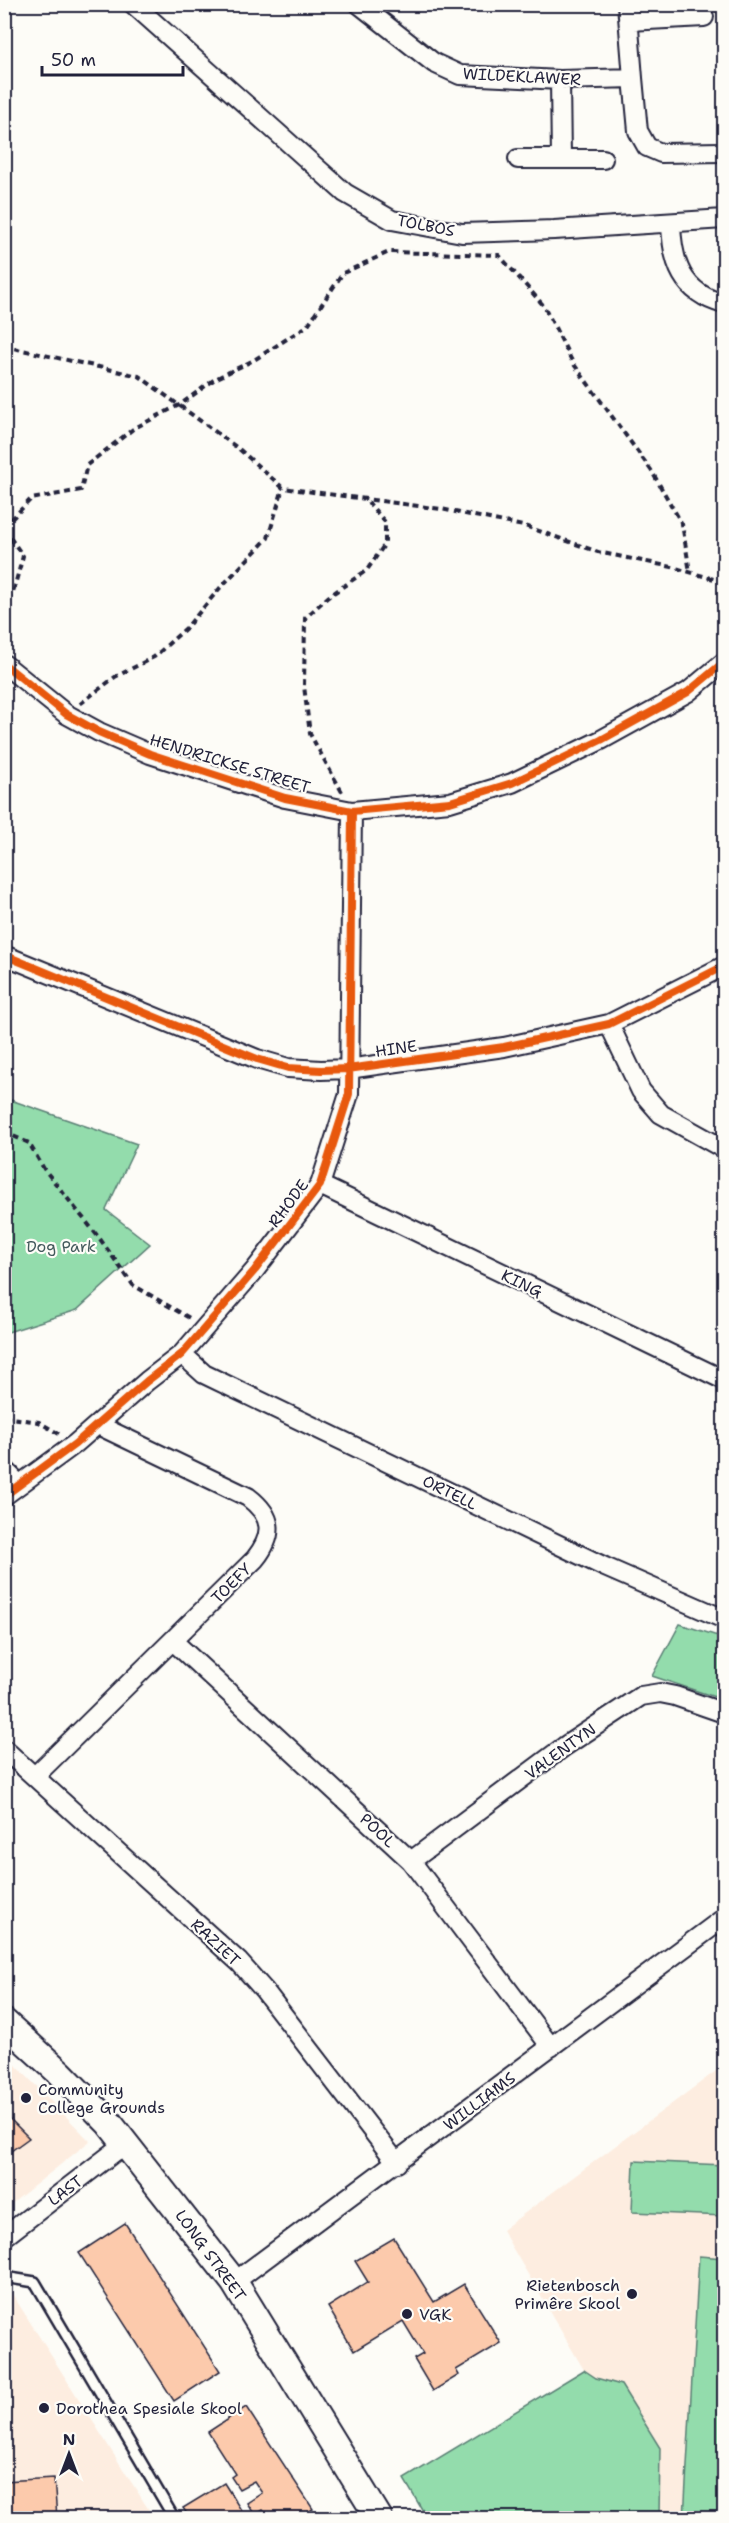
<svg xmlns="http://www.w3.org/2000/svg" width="729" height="2523" viewBox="0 0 729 2523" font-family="'Shantell Sans',sans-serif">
	<rect width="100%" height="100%" fill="#fdfcf7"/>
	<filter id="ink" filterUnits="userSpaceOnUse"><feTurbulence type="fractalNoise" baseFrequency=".0167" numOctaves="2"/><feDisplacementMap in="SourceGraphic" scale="12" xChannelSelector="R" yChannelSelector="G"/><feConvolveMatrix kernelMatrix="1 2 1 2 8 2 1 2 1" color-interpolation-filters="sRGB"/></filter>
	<g filter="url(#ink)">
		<path fill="#fdede0" d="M5,2054L90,2141L5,2209Z
			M724,2065V2518H427L404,2479L584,2370L502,2230Z
			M11,2292L154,2518H5L4,2297Z"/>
		<path fill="#93dcac" stroke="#5a7f74" stroke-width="1.5" d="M5,1098L137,1144L106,1210L150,1244L77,1310L5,1333Z
			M680,1624L724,1638V1700L652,1676Z
			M634,2161L724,2165V2216L632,2212Z
			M699,2256L724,2258V2518H684Z
			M584,2370L596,2378L621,2385L660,2448L659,2518H427L404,2479Z"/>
		<path fill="#fccaac" stroke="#22223b" stroke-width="1.5" d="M4,2113L29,2138L4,2156Z
			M125,2223L220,2371L174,2401L79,2253Z
			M394,2238L434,2302L464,2284L501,2343L456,2370L459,2375L433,2391L414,2359L423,2354L403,2321L354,2351L328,2307L368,2282L355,2261Z
			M246,2407L313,2509L299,2518H269L263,2510L255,2515L247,2503L262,2493L254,2481L239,2489L231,2477L235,2474L208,2432Z
			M54,2478L57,2518H4V2481Z
			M224,2483L246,2518H190L183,2508Z"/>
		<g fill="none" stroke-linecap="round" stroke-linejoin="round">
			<g stroke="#22223b" stroke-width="14">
				<path id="lane" d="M4,1463L23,1482
					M4,2277L35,2282L174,2518"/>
			</g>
			<g stroke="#22223b" stroke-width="22">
				<path id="street" d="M133,4L345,193L392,220L462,233L554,230L724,219
					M359,4L434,63L460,75L560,80L633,78L627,4
					M629,21L704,17
					M633,78L638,131L647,147L661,153L721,152
					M560,80L561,159
					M518,159H603
					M671,223C672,263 682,293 724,304
					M4,664L66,714L99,732L150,754L285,798L352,811L450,802L512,783L601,740L688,692L724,662
					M4,955L257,1059L288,1068L321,1070L348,1069L504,1047L609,1024L724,966
					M609,1024L641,1091L661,1114L724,1149
					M320,1185L724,1380
					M182,1354L204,1374L605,1567L724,1619
					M4,1496L75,1444L147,1381L182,1354L255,1270L320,1185L349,1094L352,811
					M173,1641L411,1861L551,2047
					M4,1749L239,1962L264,1990L397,2163
					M35,1776L255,1559C275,1534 273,1516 248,1497L98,1425
					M411,1861L565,1746L641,1696L660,1693L675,1696L724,1713
					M4,2237L126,2143
					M234,2282L724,1918"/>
			</g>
			<g stroke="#22223b" stroke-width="30">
				<path id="secondary" d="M4,2022L60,2073L109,2123L234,2282L379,2518"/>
			</g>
			<path stroke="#22223b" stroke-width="4" stroke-dasharray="6 4.5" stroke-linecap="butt" d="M4,346L139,376L239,449L283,488L441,509L528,527L598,552L672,567L724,582
				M4,527L31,499L81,490L87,465L133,429L181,404L215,379L254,360L307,326L343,273L389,252L499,255L544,306L573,363L651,470L682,524L690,572
				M4,529L23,556L13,592L4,602
				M80,704L115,677L154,657L186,628L220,588L268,538L283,488
				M342,792L310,734L304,686L305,618L328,597L367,570L385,544V522L368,502
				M4,1132L29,1143L44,1169L100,1239L133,1285L191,1319
				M4,1417L39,1422L59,1434"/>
			<use href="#lane" stroke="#fdfcf7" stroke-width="9"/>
			<use href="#street" stroke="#fdfcf7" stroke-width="18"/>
			<use href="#secondary" stroke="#fdfcf7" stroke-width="26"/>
			<g stroke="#fdfcf7" stroke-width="11">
				<path id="cycleway" d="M4,664L66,714L99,732L150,754L285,798L352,811L450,802L512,783L601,740L688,692L724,662
					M4,955L257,1059L288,1068L321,1070L348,1069L504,1047L609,1024L724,966
					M4,1496L75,1444L147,1381L182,1354L255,1270L320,1185L349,1094L352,811"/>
			</g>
			<use href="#cycleway" stroke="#e8590c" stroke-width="8"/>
		</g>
	</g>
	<g fill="#22223b" stroke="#fdfcf7" stroke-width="2">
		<circle cx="26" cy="2098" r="6"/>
		<circle cx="632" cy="2294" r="6"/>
		<circle cx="407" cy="2314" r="6"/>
		<circle cx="44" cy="2408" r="6"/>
	</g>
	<g text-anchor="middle" stroke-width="4.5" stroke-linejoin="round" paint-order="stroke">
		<g font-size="16" fill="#22223b" stroke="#fdfcf7">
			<text transform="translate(522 76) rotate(3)" y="6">WILDEKLAWER</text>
			<text transform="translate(426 225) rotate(11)" y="6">TOLBOS</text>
			<text transform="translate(230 763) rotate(17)" y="6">HENDRICKSE STREET</text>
			<text transform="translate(396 1048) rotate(-8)" y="6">HINE</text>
			<text transform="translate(288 1203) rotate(-53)" y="6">RHODE</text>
			<text transform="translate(522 1283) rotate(26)" y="6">KING</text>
			<text transform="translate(450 1492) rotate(26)" y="6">ORTELL</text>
			<text transform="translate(231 1583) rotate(-45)" y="6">TOEFY</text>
			<text transform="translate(560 1751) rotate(-36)" y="6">VALENTYN</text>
			<text transform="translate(378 1830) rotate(43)" y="6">POOL</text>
			<text transform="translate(216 1942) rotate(43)" y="6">RAZIET</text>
			<text transform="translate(479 2101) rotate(-37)" y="6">WILLIAMS</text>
			<text transform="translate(65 2190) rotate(-37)" y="6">LAST</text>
			<text transform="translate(211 2255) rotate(54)" y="6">LONG STREET</text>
		</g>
		<g font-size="16" fill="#445a5d" stroke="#fdfcf7">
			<text x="61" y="1252">Dog Park</text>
		</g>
		<g font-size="16" fill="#22223b" stroke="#fdfcf7" text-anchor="start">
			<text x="38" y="2095">Community<tspan x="38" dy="18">College Grounds</tspan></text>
			<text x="620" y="2291" text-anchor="end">Rietenbosch<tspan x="620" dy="18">Primêre Skool</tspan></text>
			<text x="419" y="2320">VGK</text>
			<text x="56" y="2414">Dorothea Spesiale Skool</text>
		</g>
	</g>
	<rect width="729" height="2523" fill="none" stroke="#fdfcf7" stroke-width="24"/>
	<rect x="12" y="12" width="705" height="2499" fill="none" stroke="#22223b" stroke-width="2" filter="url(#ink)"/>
	<g transform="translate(69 2454)" stroke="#fdfcf7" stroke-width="4.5" paint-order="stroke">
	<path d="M0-4.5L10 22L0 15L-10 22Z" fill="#22223b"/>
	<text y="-9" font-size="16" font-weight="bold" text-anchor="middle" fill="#22223b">N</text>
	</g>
	<path d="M42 66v9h141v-9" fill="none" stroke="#22223b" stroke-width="3"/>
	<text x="51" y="66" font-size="18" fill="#22223b" stroke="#fdfcf7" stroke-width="4.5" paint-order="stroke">50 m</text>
</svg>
